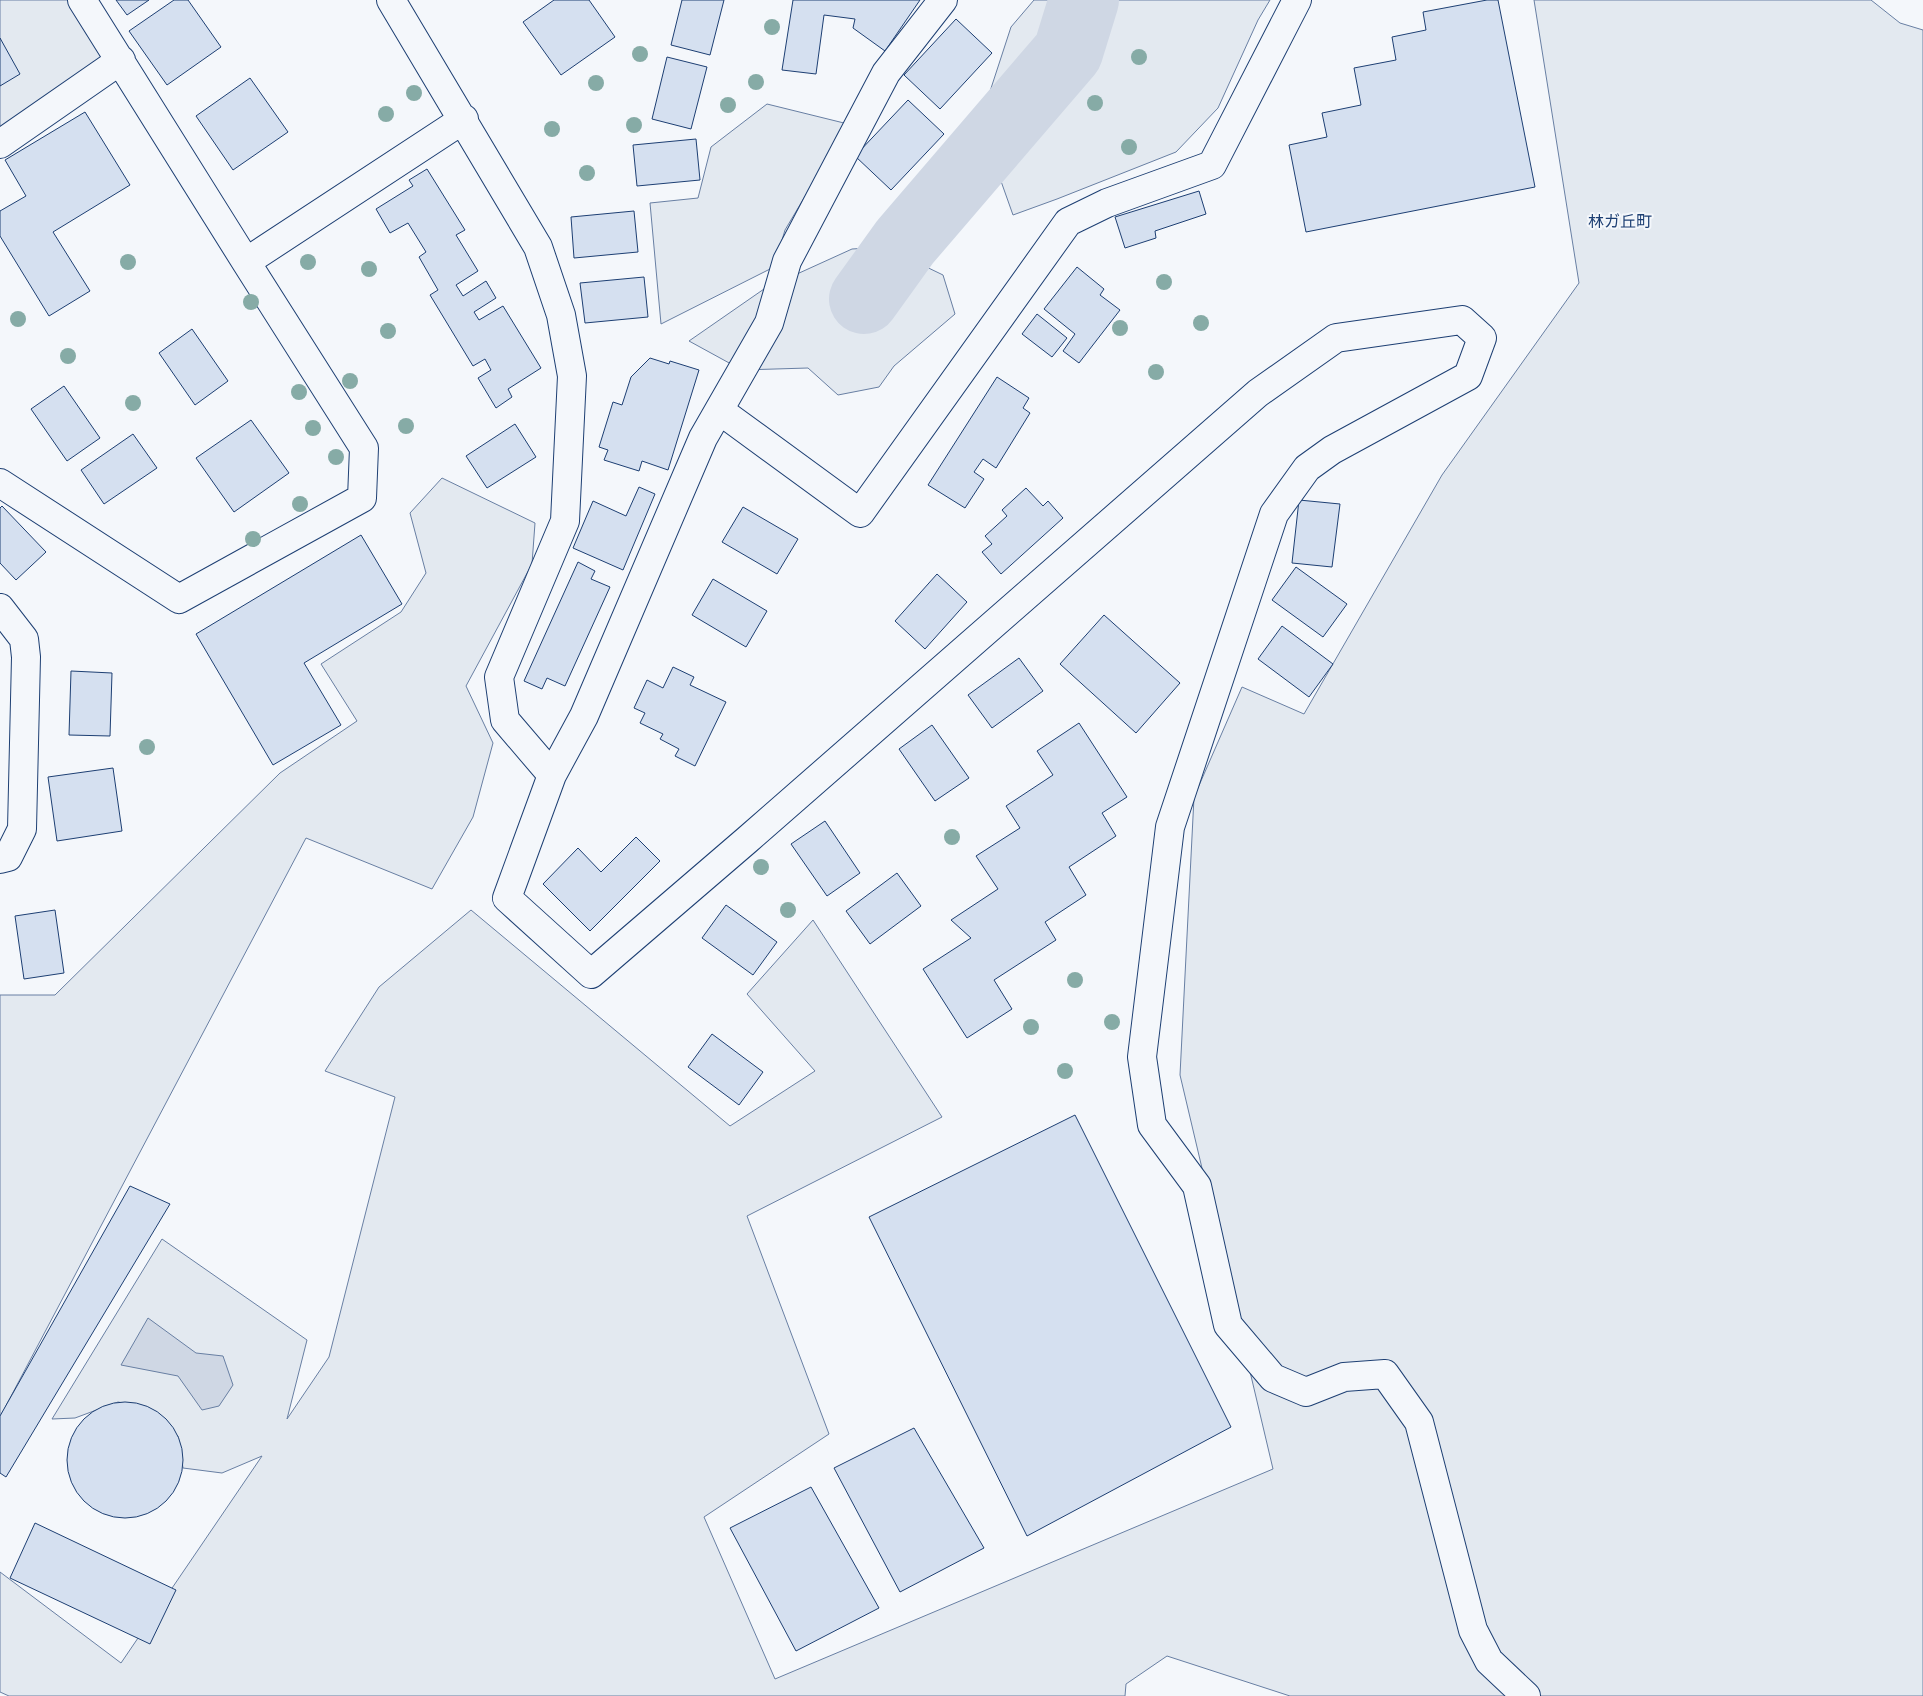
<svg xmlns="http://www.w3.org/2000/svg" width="1923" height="1696" viewBox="0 0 1923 1696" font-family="Karla,'Noto Sans JP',sans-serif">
	<rect width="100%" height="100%" fill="#f4f7fb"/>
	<path fill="#e3e9f0" stroke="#687fa3" d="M0,0H76L102,58L0,127Z
		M1034,0H1270L1258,20L1218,108L1176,152L1057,199L1013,215L980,122L1011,27Z
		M1534,0H1871L1900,23L1923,30V1696H1290L1167,1656L1126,1684L1125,1696H9L0,1692V1572L121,1663L262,1456L222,1473L183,1468L178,1436L149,1408L118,1402L75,1418L52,1419L162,1239L307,1340L287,1419L329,1357L395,1097L325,1071L379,987L471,910L730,1126L815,1071L747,994L813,920L942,1117L747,1216L829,1434L704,1517L775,1679L1273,1469L1180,1075L1194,797L1242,687L1304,714L1442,475L1579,283Z
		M767,104L848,124L785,230L774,267L661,324L650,203L698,198L711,147Z
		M885,247L943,275L955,314L894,366L879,387L838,395L808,368L742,370L689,341L764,289L852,249Z
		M442,478L535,523L532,564L466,686L493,743L473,817L432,889L306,838L0,1417V995H55L280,773L357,721L321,664L401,612L426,573L410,513Z"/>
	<path fill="#cfd7e4" stroke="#687fa3" d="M148,1318L196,1353L223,1356L233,1385L219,1406L202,1410L178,1376L121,1365Z"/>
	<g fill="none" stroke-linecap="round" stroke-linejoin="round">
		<path stroke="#cfd7e4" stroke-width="70" d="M864,299L905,242L1068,52L1084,0"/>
	</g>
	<path fill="#d5e0f0" stroke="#1d3f73" d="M116,0H149L127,15Z
		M174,0H188L221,47L167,85L129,31Z
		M554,0H589L615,37L561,75L523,22Z
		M682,0H724L710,55L671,45Z
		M793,0H920L885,51L853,28L855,19L824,15L816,74L782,70Z
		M1487,0H1498L1535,187L1306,232L1289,145L1327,137L1322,113L1361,105L1354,68L1396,60L1392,37L1426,30L1423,12Z
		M956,19L992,53L940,109L904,75Z
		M0,38L20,74L0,86Z
		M667,57L707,67L691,129L652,119Z
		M250,78L288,132L233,170L196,116Z
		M908,100L944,134L891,190L855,156Z
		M85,112L130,185L53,232L90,291L49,316L0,236V211L26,196L5,160Z
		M696,139L700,180L637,186L633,145Z
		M427,169L465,230L456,235L478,271L456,285L463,296L486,281L496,298L474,312L479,320L503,306L541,368L508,389L512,397L496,408L478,378L491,370L485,359L473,366L430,295L438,290L419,257L426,252L408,223L390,233L376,209L413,186L409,180Z
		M1199,191L1206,214L1155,231L1156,238L1125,248L1115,217Z
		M634,211L638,252L574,258L571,217Z
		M1077,267L1104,289L1100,295L1120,310L1079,363L1063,351L1075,334L1044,309Z
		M644,277L648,317L585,323L580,283Z
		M1037,314L1067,338L1052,357L1022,334Z
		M192,329L228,381L195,405L159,353Z
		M650,358L669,364L670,361L699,370L668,470L642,461L639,471L604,460L608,450L599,447L613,402L622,405L631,377Z
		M997,377L1029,398L1023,408L1030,413L996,468L983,459L974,472L984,479L965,508L928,485Z
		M64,386L100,438L67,461L31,409Z
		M251,420L289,473L234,512L196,458Z
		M515,424L536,457L487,488L466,456Z
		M133,434L157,468L104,504L81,470Z
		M639,487L655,494L623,570L573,548L593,501L626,516Z
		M1026,488L1043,506L1048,501L1063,518L1001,574L982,552L992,544L985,536L1007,516L1002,510Z
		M1299,500L1340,504L1332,567L1292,563Z
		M2,506L46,552L16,580L0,563V508Z
		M743,507L798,539L777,574L722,542Z
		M361,535L402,604L304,663L341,725L273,765L196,634Z
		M578,562L595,571L591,579L610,587L565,686L547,678L542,689L524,681Z
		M1296,567L1347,604L1323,637L1272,600Z
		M937,574L967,602L925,649L895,621Z
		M713,579L767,611L746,647L692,615Z
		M1104,615L1180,683L1136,733L1060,664Z
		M1282,626L1333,664L1309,697L1258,659Z
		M1019,658L1043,691L992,728L968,695Z
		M673,667L694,677L690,685L726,702L695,766L675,756L679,749L660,739L663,734L640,723L645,713L634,708L647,680L663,688Z
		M71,671L112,673L110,736L69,735Z
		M1079,723L1127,797L1102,813L1116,836L1069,867L1086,895L1045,922L1056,940L994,980L1012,1009L967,1038L923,969L971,938L951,920L998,889L976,856L1020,828L1006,806L1053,775L1037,751Z
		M932,725L969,778L935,801L899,749Z
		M113,768L122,831L57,841L48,777Z
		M825,821L860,873L827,896L791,844Z
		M636,837L660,861L590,931L543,884L578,848L601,872Z
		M897,873L921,906L870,944L846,911Z
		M726,905L777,942L753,975L702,938Z
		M55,910L64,973L24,979L15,916Z
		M712,1034L763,1072L739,1105L688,1067Z
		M1075,1115L1231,1427L1027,1536L869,1217Z
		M130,1186L170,1204L6,1477L0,1473V1416Z
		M67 1460a58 58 0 1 1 116 0a58 58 0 1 1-116 0Z
		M914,1428L984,1548L900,1592L834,1468Z
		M811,1487L879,1608L796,1651L730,1528Z
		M35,1523L176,1590L150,1644L10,1578Z"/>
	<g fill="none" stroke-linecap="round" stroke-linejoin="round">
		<g stroke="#1d3f73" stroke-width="30">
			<path id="street" d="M391,0L538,247L561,315L572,376L565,521L499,677L505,720L552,775
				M943,0L886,73L787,261L769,323L703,438L584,716L552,775L507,898L591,974L747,840L1258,393L1336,338L1462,320L1482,338L1468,376L1332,450L1307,468L1274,514L1170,827L1142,1057L1152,1125L1197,1186L1228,1325L1273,1378L1306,1392L1344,1377L1385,1374L1419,1422L1473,1630L1489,1661L1526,1696
				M0,144L121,60
				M246,262L464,119
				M719,410L860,513L1068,222L1107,203L1212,165L1297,0
				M0,483L179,599L362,498L364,448L246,262L82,0
				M0,608L24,639L26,657L22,829L8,857L0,859"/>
		</g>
		<use href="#street" stroke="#f4f7fb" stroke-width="28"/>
	</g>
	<g fill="#86aba6">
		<circle cx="772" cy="27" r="8"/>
		<circle cx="640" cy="54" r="8"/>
		<circle cx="1139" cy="57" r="8"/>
		<circle cx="756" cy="82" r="8"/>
		<circle cx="596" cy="83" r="8"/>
		<circle cx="414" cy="93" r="8"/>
		<circle cx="1095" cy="103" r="8"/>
		<circle cx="728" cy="105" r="8"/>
		<circle cx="386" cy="114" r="8"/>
		<circle cx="634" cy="125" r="8"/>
		<circle cx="552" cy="129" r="8"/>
		<circle cx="1129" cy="147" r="8"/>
		<circle cx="587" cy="173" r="8"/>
		<circle cx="128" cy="262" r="8"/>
		<circle cx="308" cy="262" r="8"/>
		<circle cx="369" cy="269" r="8"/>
		<circle cx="1164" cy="282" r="8"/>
		<circle cx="251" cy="302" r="8"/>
		<circle cx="18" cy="319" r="8"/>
		<circle cx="1201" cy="323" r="8"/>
		<circle cx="1120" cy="328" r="8"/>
		<circle cx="388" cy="331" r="8"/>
		<circle cx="68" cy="356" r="8"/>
		<circle cx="1156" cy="372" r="8"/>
		<circle cx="350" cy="381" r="8"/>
		<circle cx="299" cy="392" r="8"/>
		<circle cx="133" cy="403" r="8"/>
		<circle cx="406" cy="426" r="8"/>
		<circle cx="313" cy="428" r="8"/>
		<circle cx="336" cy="457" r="8"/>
		<circle cx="300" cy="504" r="8"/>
		<circle cx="253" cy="539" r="8"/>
		<circle cx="147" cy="747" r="8"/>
		<circle cx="952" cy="837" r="8"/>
		<circle cx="761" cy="867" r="8"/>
		<circle cx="788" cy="910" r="8"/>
		<circle cx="1075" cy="980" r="8"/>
		<circle cx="1112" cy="1022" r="8"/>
		<circle cx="1031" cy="1027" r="8"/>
		<circle cx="1065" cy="1071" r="8"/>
	</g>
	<g text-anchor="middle" stroke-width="4" stroke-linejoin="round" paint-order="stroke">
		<g font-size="16" fill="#1d3f73" stroke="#f4f7fb">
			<text x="1620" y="227">林ガ丘町</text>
		</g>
	</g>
</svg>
